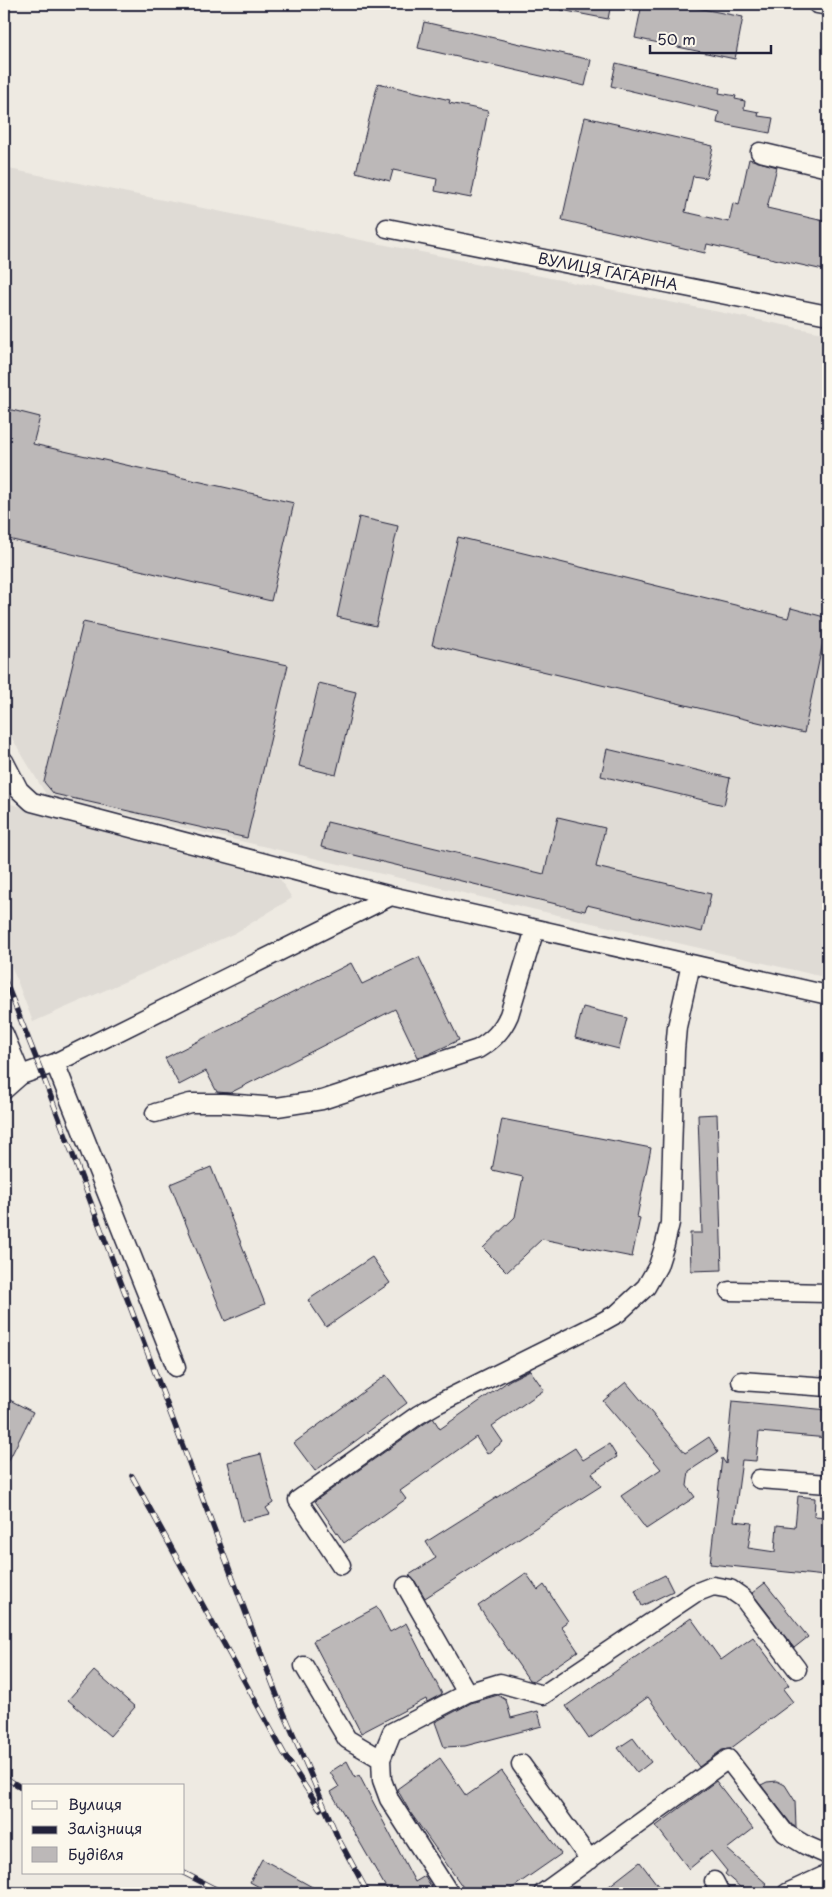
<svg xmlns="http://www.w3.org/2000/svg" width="832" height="1897" viewBox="0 0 832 1897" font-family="'Playpen Sans',sans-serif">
	<rect width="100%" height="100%" fill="#eeeae2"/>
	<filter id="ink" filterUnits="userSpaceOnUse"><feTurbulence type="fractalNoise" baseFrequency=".02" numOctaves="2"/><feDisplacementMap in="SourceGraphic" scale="10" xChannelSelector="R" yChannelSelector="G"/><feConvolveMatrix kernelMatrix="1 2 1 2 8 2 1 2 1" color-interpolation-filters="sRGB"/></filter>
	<g filter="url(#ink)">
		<path fill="#dfdbd5" d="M4,168L828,334V978L47,796L4,725Z
			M4,802L226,863L280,879L292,898L235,933L33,1022L4,947Z"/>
		<path fill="#bcb8b8" stroke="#22223b" d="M561,4H611L608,19L561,10Z
			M642,4H677L743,17L735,59L635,38Z
			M424,22L591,60L585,86L418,48Z
			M616,63L720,88L719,93L736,96L735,99L745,101L744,109L759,112L758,116L773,118L770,133L717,123L719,112L611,86Z
			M378,83L450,100L449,103L488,111L471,198L435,191L437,179L393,170L390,181L356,172Z
			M585,117L713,146L706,178L693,176L685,212L729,222L733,203L739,205L749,159L777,167L767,208L828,222V271L707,244L705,253L562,220Z
			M4,408L40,417L33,444L294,503L271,601L4,538Z
			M359,517L398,526L376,626L337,617Z
			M458,537L788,618L791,608L828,618L804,733L432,645Z
			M83,622L288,665L247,838L54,794L44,782Z
			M319,683L356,692L336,775L299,766Z
			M607,749L730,778L724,805L601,776Z
			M558,817L605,828L596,867L711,894L702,932L587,905L585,911L321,847L327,822L544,874Z
			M419,957L459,1040L429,1054L418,1057L395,1009L230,1093L217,1092L206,1071L179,1085L165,1058L351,963L362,984Z
			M583,1007L627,1018L619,1049L575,1038Z
			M717,1114L722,1270L691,1271L690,1233H702L698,1115Z
			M502,1119L651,1148L637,1217L640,1218L632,1257L542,1239L507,1272L483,1248L515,1217L523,1177L492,1170Z
			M211,1167L265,1304L225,1321L170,1184Z
			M372,1257L390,1283L326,1327L308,1300Z
			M530,1370L544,1390L492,1426L503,1442L487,1454L476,1437L400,1491L406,1499L344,1543L315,1501L424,1424L433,1418L440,1429L510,1380Z
			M386,1375L407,1403L315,1471L294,1443Z
			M626,1382L685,1453L709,1437L718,1452L689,1471L687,1486L695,1497L646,1529L621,1496L661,1469L603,1401Z
			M4,1397L33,1412L4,1470Z
			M732,1401L828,1410V1438L759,1432L756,1461L742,1460L734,1521L752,1523L748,1548L775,1552L777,1525L795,1527L798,1496L815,1498L814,1516L828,1517L825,1576L710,1564L722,1458L726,1464Z
			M609,1444L617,1457L592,1473L601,1486L425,1598L415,1581L409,1575L436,1558L426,1542L575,1448L583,1460Z
			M261,1454L273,1503L266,1508L270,1514L242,1521L228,1462Z
			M526,1573L538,1590L544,1585L568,1621L561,1626L578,1651L534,1681L529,1680L478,1606Z
			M665,1575L673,1591L642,1606L635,1590Z
			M765,1583L808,1637L794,1648L752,1593Z
			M377,1607L390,1632L406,1623L442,1694L427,1702L426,1699L361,1733L313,1641Z
			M691,1618L721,1660L753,1637L789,1685L783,1689L793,1702L730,1749L722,1750L699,1767L648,1697L589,1739L566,1706Z
			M94,1671L135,1707L110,1736L68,1700Z
			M498,1695L506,1700L511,1718L538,1711L542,1726L465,1746L444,1747L435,1722L471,1703Z
			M633,1738L651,1762L637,1773L618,1748Z
			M440,1758L466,1796L502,1771L561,1854L505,1893H467L410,1812L397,1789Z
			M347,1761L355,1777L359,1775L415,1882L425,1876L435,1893H389L331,1792L339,1787L330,1772Z
			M716,1781L753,1829L727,1849L767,1884L760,1893H747L725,1874L727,1871L711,1851L689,1869L656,1826Z
			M777,1781L785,1785L795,1801L796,1827L792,1825L761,1785L767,1782Z
			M262,1859L323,1893H270L250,1882Z
			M640,1862L659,1887L651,1893H600Z"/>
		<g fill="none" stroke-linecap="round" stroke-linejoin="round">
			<g stroke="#22223b" stroke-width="21">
				<path id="minor" d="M817,4L828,6
					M760,152L828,168
					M387,228L828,315
					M4,761L19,790L32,802L391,896L828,995
					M4,1034L21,1075
					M55,1063L176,1367
					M4,1090L21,1075L55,1063L391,896
					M155,1113L190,1103H223L277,1107L322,1100L478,1049C493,1040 502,1031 509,1015L535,929
					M729,1291L828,1293
					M741,1381L828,1387
					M759,1479L828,1484
					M341,1565L298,1500L418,1415L437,1404L600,1323L618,1313L646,1287L658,1266L665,1244L670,1223L675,1050L677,1027L691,964
					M406,1586L467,1693
					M304,1666L347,1739L381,1759
					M521,1764L590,1860
					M714,1881L720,1893
					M449,1893L389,1799L382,1780L381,1759L392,1732L467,1693L500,1683L543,1695L695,1593L713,1586L730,1589L743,1598L797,1669
					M543,1893L728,1759L785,1833L805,1845L828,1855
					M787,1893L828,1874"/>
			</g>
			<use href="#minor" stroke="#fbf7ec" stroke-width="18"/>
			<g stroke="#22223b" stroke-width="5.5">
				<path id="rail" d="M4,978L40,1068L281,1706L338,1838L368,1893
					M132,1476L286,1757L320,1809
					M4,1777L24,1789
					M184,1873L223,1893"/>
			</g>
			<use href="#rail" stroke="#fbf7ec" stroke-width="4" stroke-dasharray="11" stroke-linecap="butt"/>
		</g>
	</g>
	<g text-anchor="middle" stroke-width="4.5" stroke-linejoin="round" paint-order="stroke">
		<g font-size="15" fill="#22223b" stroke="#fbf7ec">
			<text transform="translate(608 272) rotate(11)" y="5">ВУЛИЦЯ ГАГАРІНА</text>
		</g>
	</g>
	<rect width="832" height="1897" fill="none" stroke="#fbf7ec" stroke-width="20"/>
	<rect x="10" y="10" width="812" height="1877" fill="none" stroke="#22223b" stroke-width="2" filter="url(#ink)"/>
	<rect x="22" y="1784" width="162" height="90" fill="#fbf7ec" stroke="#a4a2a5"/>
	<rect x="32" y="1801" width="25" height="8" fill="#fbf7ec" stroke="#a4a2a5"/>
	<text x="68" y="1810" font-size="15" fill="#22223b">Вулиця</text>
	<rect x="32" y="1826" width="25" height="8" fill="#22223b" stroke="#a4a2a5"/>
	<text x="68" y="1834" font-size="15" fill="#22223b">Залізниця</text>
	<rect x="32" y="1847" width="25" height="15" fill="#bcb8b8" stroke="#a4a2a5"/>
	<text x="68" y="1860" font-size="15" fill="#22223b">Будівля</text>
	<path d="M650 45v8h121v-8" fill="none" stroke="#22223b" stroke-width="2.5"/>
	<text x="657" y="45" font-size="15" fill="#22223b" stroke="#fbf7ec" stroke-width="4" paint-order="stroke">50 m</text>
</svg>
